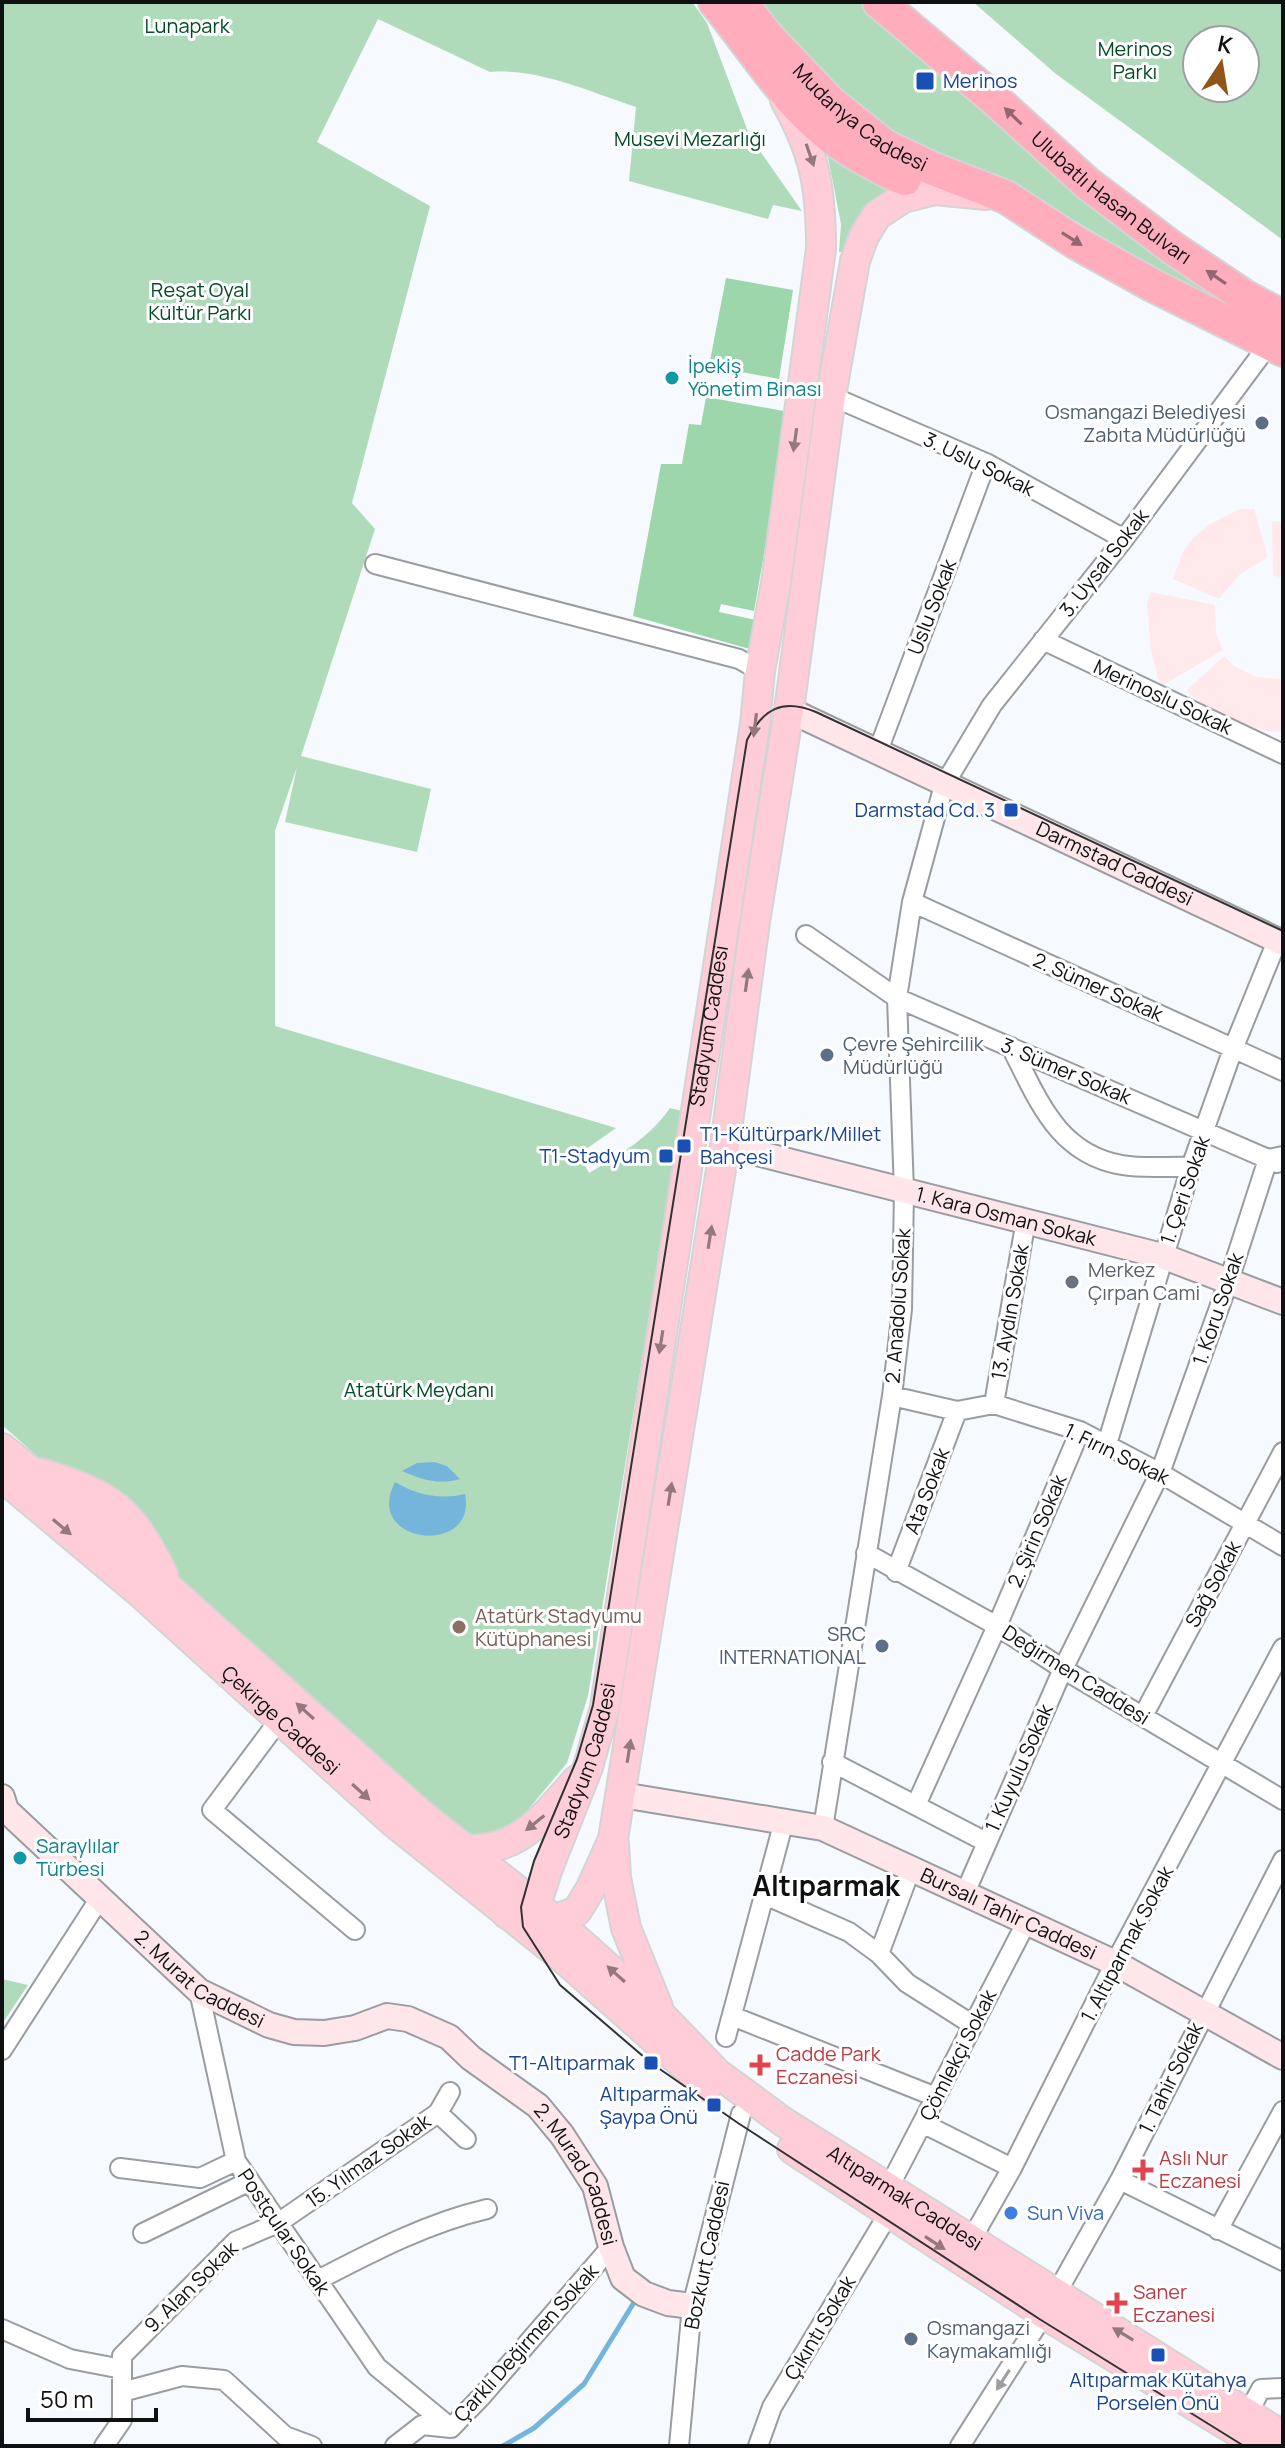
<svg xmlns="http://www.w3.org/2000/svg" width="1285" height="2448" viewBox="0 0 1285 2448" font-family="Manrope,sans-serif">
	<rect width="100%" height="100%" fill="#f6f9fe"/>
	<path fill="#ffe9eb" d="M1240,509H1254L1268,557L1240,574L1219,599L1173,579L1183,552L1193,538L1209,525Z
		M1272,521L1283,522V578L1273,575Z
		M1151,592L1215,605L1216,634L1223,650L1163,685L1158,679L1151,650L1147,604Z
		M1224,656L1234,666L1256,677L1282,679L1283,731L1271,732L1247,726L1210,710L1186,691Z"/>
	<path fill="#b0dbba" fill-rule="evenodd" d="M2,2H692L707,23L750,137L802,211L773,205L768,219L629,181L636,107C590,92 540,68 490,72L378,19L317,142L430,206L352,503L375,529L301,756L431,789L417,852L285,822L297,767L275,831V1026L616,1128L579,1154L589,1173C621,1154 649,1138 670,1108L682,1111L588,1696L567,1763L522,1817L496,1832L467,1839L2,1425Z
		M761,2H872L1283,332L1174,279L1007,181L913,144L869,117L837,89L786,33Z
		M973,2H1283V240L1056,74ZM1197,40H1245V88H1197Z
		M827,152L923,183L845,252H839L841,224Z
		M2,1979L28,1985L2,2024Z"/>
	<path fill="#9cd6aa" d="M726,278L793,290L779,379L709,366Z
		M706,397L789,412L754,611L721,604L719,612L756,620L753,650L633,616L661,464H682L689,424L701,425Z"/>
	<path fill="#76b5db" d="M434,1462L447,1466L460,1479C439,1485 422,1480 402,1471L417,1463Z
		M395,1482C417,1495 440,1500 465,1494C478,1557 362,1545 395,1482Z"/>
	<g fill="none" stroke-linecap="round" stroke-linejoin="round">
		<path stroke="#76b5db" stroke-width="5" d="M503,2446L534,2428L584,2384L633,2304"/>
		<g stroke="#999ca1" stroke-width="22">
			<path id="street" d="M831,396L986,463L1124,539
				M375,564L739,659L760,671
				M1043,640L1283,754
				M878,751L986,463
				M912,902L1283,1071
				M806,935L897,998L1277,1163
				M1011,1047C1038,1099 1057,1154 1122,1165C1144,1169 1169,1166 1191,1167
				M892,1396L957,1411L994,1404L1080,1431L1160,1473L1283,1546
				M994,1404L1026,1220
				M1107,1444L1191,1167L1233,1049L1277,941
				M866,1553L997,1626L1063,1669L1283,1800
				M896,1572L957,1411
				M1143,1716L1283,1452
				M280,1719L212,1810L355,1930
				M832,1762L986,1842
				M916,1805L997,1626L1080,1431
				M823,1828L892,1396L902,1309L904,1191L897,998L912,902L944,785L992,705L1124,539L1269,344
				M965,1893L1063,1669L1160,1473L1229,1280L1268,1159L1283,1156
				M765,1895L849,1932L879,1954L907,1983L973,2025
				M879,1954L911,1868
				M199,1991L236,2161L377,2367L451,2428
				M732,2016L936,2097
				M726,2037L784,1821
				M2,2050L100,1898
				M438,2113L466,2139
				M924,2124L1012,2168
				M120,2168L200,2178L236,2161
				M1120,2180L1283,2261
				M889,2187L1026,1923
				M1218,2230L1283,2111
				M143,2233L250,2181
				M971,2240L1012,2168L1115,1963L1283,1648
				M318,2280C372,2252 427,2223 487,2209
				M1056,2294L1120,2180L1283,1860
				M2,2329L70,2359L122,2369
				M122,2392L182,2376L224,2380L285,2436L312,2446
				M1248,2413L1261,2389L1283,2388
				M451,2428L481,2397L611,2247
				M104,2446L122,2420V2356L236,2241L278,2223L438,2113L450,2092
				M395,2446L422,2425L451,2428
				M679,2446L692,2306L741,2114
				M758,2446L772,2407L889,2213
				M960,2446L1044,2314"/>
		</g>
		<g stroke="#999ca1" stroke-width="28">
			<g id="secondary">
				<path id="s1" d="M789,710L1283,943"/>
				<path id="s2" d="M725,1145L1162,1256L1283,1302"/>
				<path id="s3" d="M622,1795L823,1828L1115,1963L1283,2057"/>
				<path id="s4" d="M2,1797L6,1810L199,1991L269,2025L294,2032L324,2033L355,2028L387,2016L408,2019L449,2037L471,2058L538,2106L562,2135L595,2186L611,2247L623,2278L644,2294L668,2303L692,2306"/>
			</g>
		</g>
		<g stroke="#d4d4d4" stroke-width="32">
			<g id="primary">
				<path id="s5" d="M2,1448L113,1538L417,1811L556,1921L661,2015L717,2073L782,2121L1283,2436"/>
				<path d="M41,1473C112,1495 130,1508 163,1574"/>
				<path id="s6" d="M2,1477L138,1591L393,1822L563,1958L707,2086"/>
				<path d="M614,1844L616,1878L626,1928L658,2007"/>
				<path d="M464,1850C475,1849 487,1849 497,1846C531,1837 554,1805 577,1780"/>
				<path d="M507,1914L539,1926L577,1911L591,1888L613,1839L725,1145L755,922L789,710L831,396L855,261L864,236L877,215L903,198L935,190L986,195"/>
				<path id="s7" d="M563,1958L539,1926L536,1905L548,1868L588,1767L605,1707L755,724L760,671L776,583L821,249C821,188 815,153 785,100"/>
				<path d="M792,2149L1044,2314L1261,2446"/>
			</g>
		</g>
		<g stroke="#d4d4d4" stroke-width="36">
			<g id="highway">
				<path d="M715,2C767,65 796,124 872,163C883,169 894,176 905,179"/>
				<path id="s8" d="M741,2L767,36L830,102L885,146L931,168L1006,197L1075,242L1152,285L1283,350"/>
				<path id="s9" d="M879,2L992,97L1087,183L1174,249L1244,296L1283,317"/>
			</g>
		</g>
		<use href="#street" stroke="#fff" stroke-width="18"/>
		<use href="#secondary" stroke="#ffe6eb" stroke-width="24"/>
		<use href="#primary" stroke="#ffcdd7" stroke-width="28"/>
		<use href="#highway" stroke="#ffacbd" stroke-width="32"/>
		<path stroke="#313234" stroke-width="2" d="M1244,2446L1041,2320L738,2123L651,2063L560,1985L523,1927L521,1907L534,1861L577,1759L593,1705L747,740C763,709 782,698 816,712L1283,931"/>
	</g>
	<defs><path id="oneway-solid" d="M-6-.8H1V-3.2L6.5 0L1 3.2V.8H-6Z" transform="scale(2)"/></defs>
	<g fill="#936670">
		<use href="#oneway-solid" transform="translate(1013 116) rotate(-136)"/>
		<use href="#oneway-solid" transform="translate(1072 239) rotate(32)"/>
		<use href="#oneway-solid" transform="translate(1216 277) rotate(-146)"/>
	</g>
	<g fill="#93787e">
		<use href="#oneway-solid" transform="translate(810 155) rotate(71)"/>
		<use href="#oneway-solid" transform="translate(795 440) rotate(98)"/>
		<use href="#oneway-solid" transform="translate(755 725) rotate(97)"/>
		<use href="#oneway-solid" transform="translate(747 980) rotate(-82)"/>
		<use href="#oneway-solid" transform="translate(710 1237) rotate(-81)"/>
		<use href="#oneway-solid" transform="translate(661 1342) rotate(99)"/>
		<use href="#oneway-solid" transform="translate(670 1494) rotate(-81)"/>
		<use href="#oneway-solid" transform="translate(62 1527) rotate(40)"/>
		<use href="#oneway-solid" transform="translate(305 1711) rotate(-138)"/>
		<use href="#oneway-solid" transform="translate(629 1751) rotate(-81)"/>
		<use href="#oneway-solid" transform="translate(361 1792) rotate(42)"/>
		<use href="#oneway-solid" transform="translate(535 1823) rotate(141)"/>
		<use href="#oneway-solid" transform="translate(616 1974) rotate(-138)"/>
		<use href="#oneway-solid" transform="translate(935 2243) rotate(33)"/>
		<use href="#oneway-solid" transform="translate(1123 2334) rotate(-149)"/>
	</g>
	<use fill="#9f9fa0" href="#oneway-solid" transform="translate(1003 2380) rotate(123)"/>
	<g fill="#1a4fb4" stroke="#fff" stroke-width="3">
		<rect x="915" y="71" width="20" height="20" rx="4"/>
		<rect x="1003" y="802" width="16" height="16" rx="4"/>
		<rect x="676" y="1138" width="16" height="16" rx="4"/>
		<rect x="658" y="1148" width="16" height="16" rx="4"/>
		<rect x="643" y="2055" width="16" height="16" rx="4"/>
		<rect x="706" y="2097" width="16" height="16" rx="4"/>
		<rect x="1150" y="2347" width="16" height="16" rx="4"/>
	</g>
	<g fill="#0f9aa8" stroke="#fff" stroke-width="3">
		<circle cx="672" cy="378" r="8"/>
		<circle cx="20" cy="1858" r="8"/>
	</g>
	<g fill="#5c6f8a" stroke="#fff" stroke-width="3">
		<circle cx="1262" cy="423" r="8"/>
		<circle cx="827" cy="1055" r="8"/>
		<circle cx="882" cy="1646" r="8"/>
		<circle cx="911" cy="2339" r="8"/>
	</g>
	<circle fill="#6b7280" stroke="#fff" stroke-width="3" cx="1072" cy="1282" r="8"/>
	<circle fill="#8d6e63" stroke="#fff" stroke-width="3" cx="459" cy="1627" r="8"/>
	<g fill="#e0444e" stroke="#fff" stroke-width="3">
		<path d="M756 2053h8v8h8v8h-8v8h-8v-8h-8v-8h8z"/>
		<path d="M1139 2158h8v8h8v8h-8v8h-8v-8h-8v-8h8z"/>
		<path d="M1113 2291h8v8h8v8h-8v8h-8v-8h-8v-8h8z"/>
	</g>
	<circle fill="#3f7fe0" stroke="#fff" stroke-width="3" cx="1011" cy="2213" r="8"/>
	<g text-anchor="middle" stroke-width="6" stroke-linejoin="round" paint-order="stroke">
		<g font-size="20" fill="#044b24" stroke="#fff">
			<text x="187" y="33">Lunapark</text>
			<text x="1135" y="56">Merinos<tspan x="1135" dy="23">Parkı</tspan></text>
			<text x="690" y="146">Musevi Mezarlığı</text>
			<text x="200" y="297">Reşat Oyal<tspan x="200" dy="23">Kültür Parkı</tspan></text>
			<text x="419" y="1397">Atatürk Meydanı</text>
		</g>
		<g font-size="20" fill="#164399" stroke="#fff" text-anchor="end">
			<text x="943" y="88" text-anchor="start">Merinos</text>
			<text x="995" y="817">Darmstad Cd. 3</text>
			<text x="700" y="1141" text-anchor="start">T1-Kültürpark/Millet<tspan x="700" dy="23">Bahçesi</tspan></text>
			<text x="650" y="1163">T1-Stadyum</text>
			<text x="635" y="2070">T1-Altıparmak</text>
			<text x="698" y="2101">Altıparmak<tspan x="698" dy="23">Şaypa Önü</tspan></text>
			<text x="1158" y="2387" text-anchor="middle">Altıparmak Kütahya<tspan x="1158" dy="23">Porselen Önü</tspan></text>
		</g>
		<g font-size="20" fill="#0f1011" stroke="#fff">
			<text dy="7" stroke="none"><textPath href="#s8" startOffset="168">Mudanya Caddesi</textPath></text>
			<text dy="7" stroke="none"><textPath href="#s9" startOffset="304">Ulubatlı Hasan Bulvarı</textPath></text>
			<text transform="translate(979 464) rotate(26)" y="7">3. Uslu Sokak</text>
			<text transform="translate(1104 563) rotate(-52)" y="7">3. Uysal Sokak</text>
			<text transform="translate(932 607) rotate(-69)" y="7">Uslu Sokak</text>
			<text transform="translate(1163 697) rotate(25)" y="7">Merinoslu Sokak</text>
			<text dy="7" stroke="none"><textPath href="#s1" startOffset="360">Darmstad Caddesi</textPath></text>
			<text transform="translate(1098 987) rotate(24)" y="7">2. Sümer Sokak</text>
			<text dy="7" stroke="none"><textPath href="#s7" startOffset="960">Stadyum Caddesi</textPath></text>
			<text transform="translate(1066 1071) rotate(23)" y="7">3. Sümer Sokak</text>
			<text transform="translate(1185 1190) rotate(-71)" y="7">1. Çeri Sokak</text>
			<text dy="7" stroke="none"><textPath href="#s2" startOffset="290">1. Kara Osman Sokak</textPath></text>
			<text transform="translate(898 1306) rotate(-86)" y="7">2. Anadolu Sokak</text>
			<text transform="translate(1218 1309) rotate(-71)" y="7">1. Koru Sokak</text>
			<text transform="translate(1010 1312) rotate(-80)" y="7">13. Aydın Sokak</text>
			<text transform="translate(1117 1454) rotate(26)" y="7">1. Fırın Sokak</text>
			<text transform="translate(927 1491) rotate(-69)" y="7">Ata Sokak</text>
			<text transform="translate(1037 1531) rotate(-67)" y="7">2. Şirin Sokak</text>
			<text transform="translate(1213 1584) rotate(-62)" y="7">Sağ Sokak</text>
			<text transform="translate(1076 1675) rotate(32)" y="7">Değirmen Caddesi</text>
			<text dy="7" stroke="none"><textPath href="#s6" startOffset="370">Çekirge Caddesi</textPath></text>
			<text dy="7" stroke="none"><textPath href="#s7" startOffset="214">Stadyum Caddesi</textPath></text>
			<text transform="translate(1019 1768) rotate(-66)" y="7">1. Kuyulu Sokak</text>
			<text dy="7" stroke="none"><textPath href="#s3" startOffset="408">Bursalı Tahir Caddesi</textPath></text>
			<text transform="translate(1127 1944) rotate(-62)" y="7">1. Altıparmak Sokak</text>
			<text dy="7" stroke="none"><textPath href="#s4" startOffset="272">2. Murat Caddesi</textPath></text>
			<text transform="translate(958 2055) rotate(-63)" y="7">Çömlekçi Sokak</text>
			<text transform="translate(1171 2078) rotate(-64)" y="7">1. Tahir Sokak</text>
			<text transform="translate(368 2161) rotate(-35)" y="7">15. Yılmaz Sokak</text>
			<text dy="7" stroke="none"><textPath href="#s4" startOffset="736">2. Murad Caddesi</textPath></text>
			<text dy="7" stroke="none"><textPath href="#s5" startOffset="1176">Altıparmak Caddesi</textPath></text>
			<text transform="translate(284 2232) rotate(56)" y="7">Postçular Sokak</text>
			<text transform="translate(707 2255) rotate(-78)" y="7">Bozkurt Caddesi</text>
			<text transform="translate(191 2287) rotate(-44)" y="7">9. Alan Sokak</text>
			<text transform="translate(820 2328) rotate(-59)" y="7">Çıkıntı Sokak</text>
			<text transform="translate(526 2343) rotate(-48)" y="7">Çarklı Değirmen Sokak</text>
		</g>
		<g font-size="20" fill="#0d838f" stroke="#fff" text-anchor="start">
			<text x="688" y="373">İpekiş<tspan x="688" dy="23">Yönetim Binası</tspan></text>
			<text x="36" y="1853">Saraylılar<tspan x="36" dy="23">Türbesi</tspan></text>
		</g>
		<g font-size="20" fill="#4e5e75" stroke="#fff" text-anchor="end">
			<text x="1246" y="419">Osmangazi Belediyesi<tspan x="1246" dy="23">Zabıta Müdürlüğü</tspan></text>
			<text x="843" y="1051" text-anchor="start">Çevre Şehircilik<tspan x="843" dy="23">Müdürlüğü</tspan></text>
			<text x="866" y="1641">SRC<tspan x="866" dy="23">INTERNATIONAL</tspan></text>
			<text x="927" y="2335" text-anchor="start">Osmangazi<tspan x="927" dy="23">Kaymakamlığı</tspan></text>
		</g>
		<g font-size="20" fill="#5b616d" stroke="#fff" text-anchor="start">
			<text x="1088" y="1277">Merkez<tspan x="1088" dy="23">Çırpan Cami</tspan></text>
		</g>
		<g font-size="20" fill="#785e54" stroke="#fff" text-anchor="start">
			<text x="475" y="1623">Atatürk Stadyumu<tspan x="475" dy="23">Kütüphanesi</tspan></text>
		</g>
		<g font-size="20" fill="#be3a42" stroke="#fff" text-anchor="start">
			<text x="776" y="2061">Cadde Park<tspan x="776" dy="23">Eczanesi</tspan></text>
			<text x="1159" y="2165">Aslı Nur<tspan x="1159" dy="23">Eczanesi</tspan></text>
			<text x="1133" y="2299">Saner<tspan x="1133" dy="23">Eczanesi</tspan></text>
		</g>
		<g font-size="20" fill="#366cbe" stroke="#fff" text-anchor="start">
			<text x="1027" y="2220">Sun Viva</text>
		</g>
		<g font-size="28" font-weight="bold" fill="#0f1011" stroke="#fff">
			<text x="826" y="1896">Altıparmak</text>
		</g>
	</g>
	<rect width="1285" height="2448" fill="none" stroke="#0f1011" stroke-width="8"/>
	<g transform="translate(1221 64) rotate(12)"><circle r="38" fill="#ffffff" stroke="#9f9fa0" stroke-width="2"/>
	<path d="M0-6L14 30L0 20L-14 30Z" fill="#915517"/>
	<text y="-12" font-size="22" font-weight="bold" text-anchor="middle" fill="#0f1011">K</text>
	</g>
	<path d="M28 2408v12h128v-12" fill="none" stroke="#0f1011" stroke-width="4"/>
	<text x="40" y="2408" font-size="24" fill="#0f1011" stroke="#ffffff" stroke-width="6" paint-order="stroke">50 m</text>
</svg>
